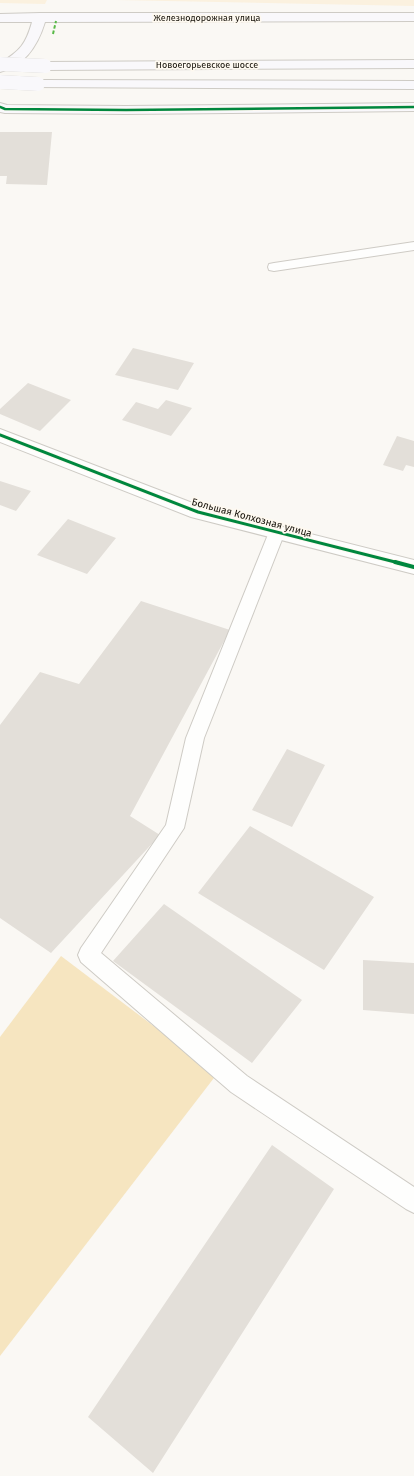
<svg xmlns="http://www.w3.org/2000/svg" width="414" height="1476" viewBox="0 0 414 1476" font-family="'Fira Sans',sans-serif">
	<rect width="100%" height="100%" fill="#faf8f4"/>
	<path fill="#fbf1df" d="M0,0H47L45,4L0,3Z
		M115,0H414V6Z"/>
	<path fill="#f6e5c0" d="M61,956L217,1074L0,1356V1037Z"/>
	<path fill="#e3dfd9" d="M0,132H52L47,185L6,184L7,176H0Z
		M133,348L194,363L178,390L115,375Z
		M28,383L71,400L40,431L0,414V409Z
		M166,400L192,408L171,436L122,420L136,402L158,409Z
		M397,436L414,441V467L406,465L403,471L383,465Z
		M0,481L31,491L16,511L0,505Z
		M68,519L116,538L87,574L37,555Z
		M141,601L230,630L130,816L160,835L51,953L0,918V725L40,672L79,684Z
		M287,749L325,765L292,827L252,810Z
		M250,826L374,897L324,970L198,893Z
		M164,904L302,1000L252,1063L113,961Z
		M363,960L414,963V1014L363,1010Z
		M272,1145L334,1189L153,1473L88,1417Z"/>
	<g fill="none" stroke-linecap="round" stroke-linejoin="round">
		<g stroke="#cecbc5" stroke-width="2">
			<path id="lane" d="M414,242V250L274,271L269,270L268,267L269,264L274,263Z
				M277,526L283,528L285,532L204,738L184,828L101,953L247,1076L414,1187V1213L406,1209L231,1092L81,962L78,955L81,948L166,825L186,738L269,532L271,528Z"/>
		</g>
		<g stroke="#cecbc5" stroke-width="2">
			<path id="street" d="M0,429L203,507L414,560V574L191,517L0,442Z"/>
		</g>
		<g stroke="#cecbc5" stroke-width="2">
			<path id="secondary" d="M40,13H414V21L45,22C38,45 25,66 0,72V63C20,51 26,44 32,22H0V14Z
				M414,60V68L45,70L40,69L39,66L40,63L45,62Z
				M38,80L414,81V89L33,87L31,84L33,81Z
				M0,103L7,105L126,106L414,103V111L126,114L5,113L0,112Z"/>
		</g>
		<use href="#lane" fill="#fefefd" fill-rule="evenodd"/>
		<use href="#street" fill="#fefefd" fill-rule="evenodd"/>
		<use href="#secondary" fill="#f9f8fb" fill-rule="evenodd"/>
		<g stroke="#cecbc5" stroke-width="14" stroke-linecap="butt">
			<path id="secondary-bridge" d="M0,64L45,66
				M0,82L38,84"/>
		</g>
		<use href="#secondary-bridge" stroke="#f9f8fb" stroke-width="14"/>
		<path stroke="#58b947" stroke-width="2" stroke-dasharray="3.5 2" stroke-linecap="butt" d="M53,34L56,21"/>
		<g stroke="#fef9f0" stroke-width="4">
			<path id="cycleway-far2" d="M0,107L5,109L126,110L414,107"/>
		</g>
		<g stroke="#fef9f0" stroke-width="5">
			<path id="cycleway-far1" d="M0,435L198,512L399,563"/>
		</g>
		<g stroke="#fef9f0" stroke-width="6">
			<path id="cycleway" d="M395,562L414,567"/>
		</g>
		<use href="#cycleway-far2" stroke="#00873e" stroke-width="2.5"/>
		<use href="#cycleway-far1" stroke="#00873e" stroke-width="3"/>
		<use href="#cycleway" stroke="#00873e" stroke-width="4"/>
	</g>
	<g text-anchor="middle" stroke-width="3.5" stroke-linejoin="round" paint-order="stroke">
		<g font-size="9" fill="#17130b" stroke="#fef9f0">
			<text x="207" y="21">Железнодорожная улица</text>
			<text x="207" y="68">Новоегорьевское шоссе</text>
		</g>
		<g font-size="10" fill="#17130b" stroke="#fef9f0">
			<text transform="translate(252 517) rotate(15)" y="4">Большая Колхозная улица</text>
		</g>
	</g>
</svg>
